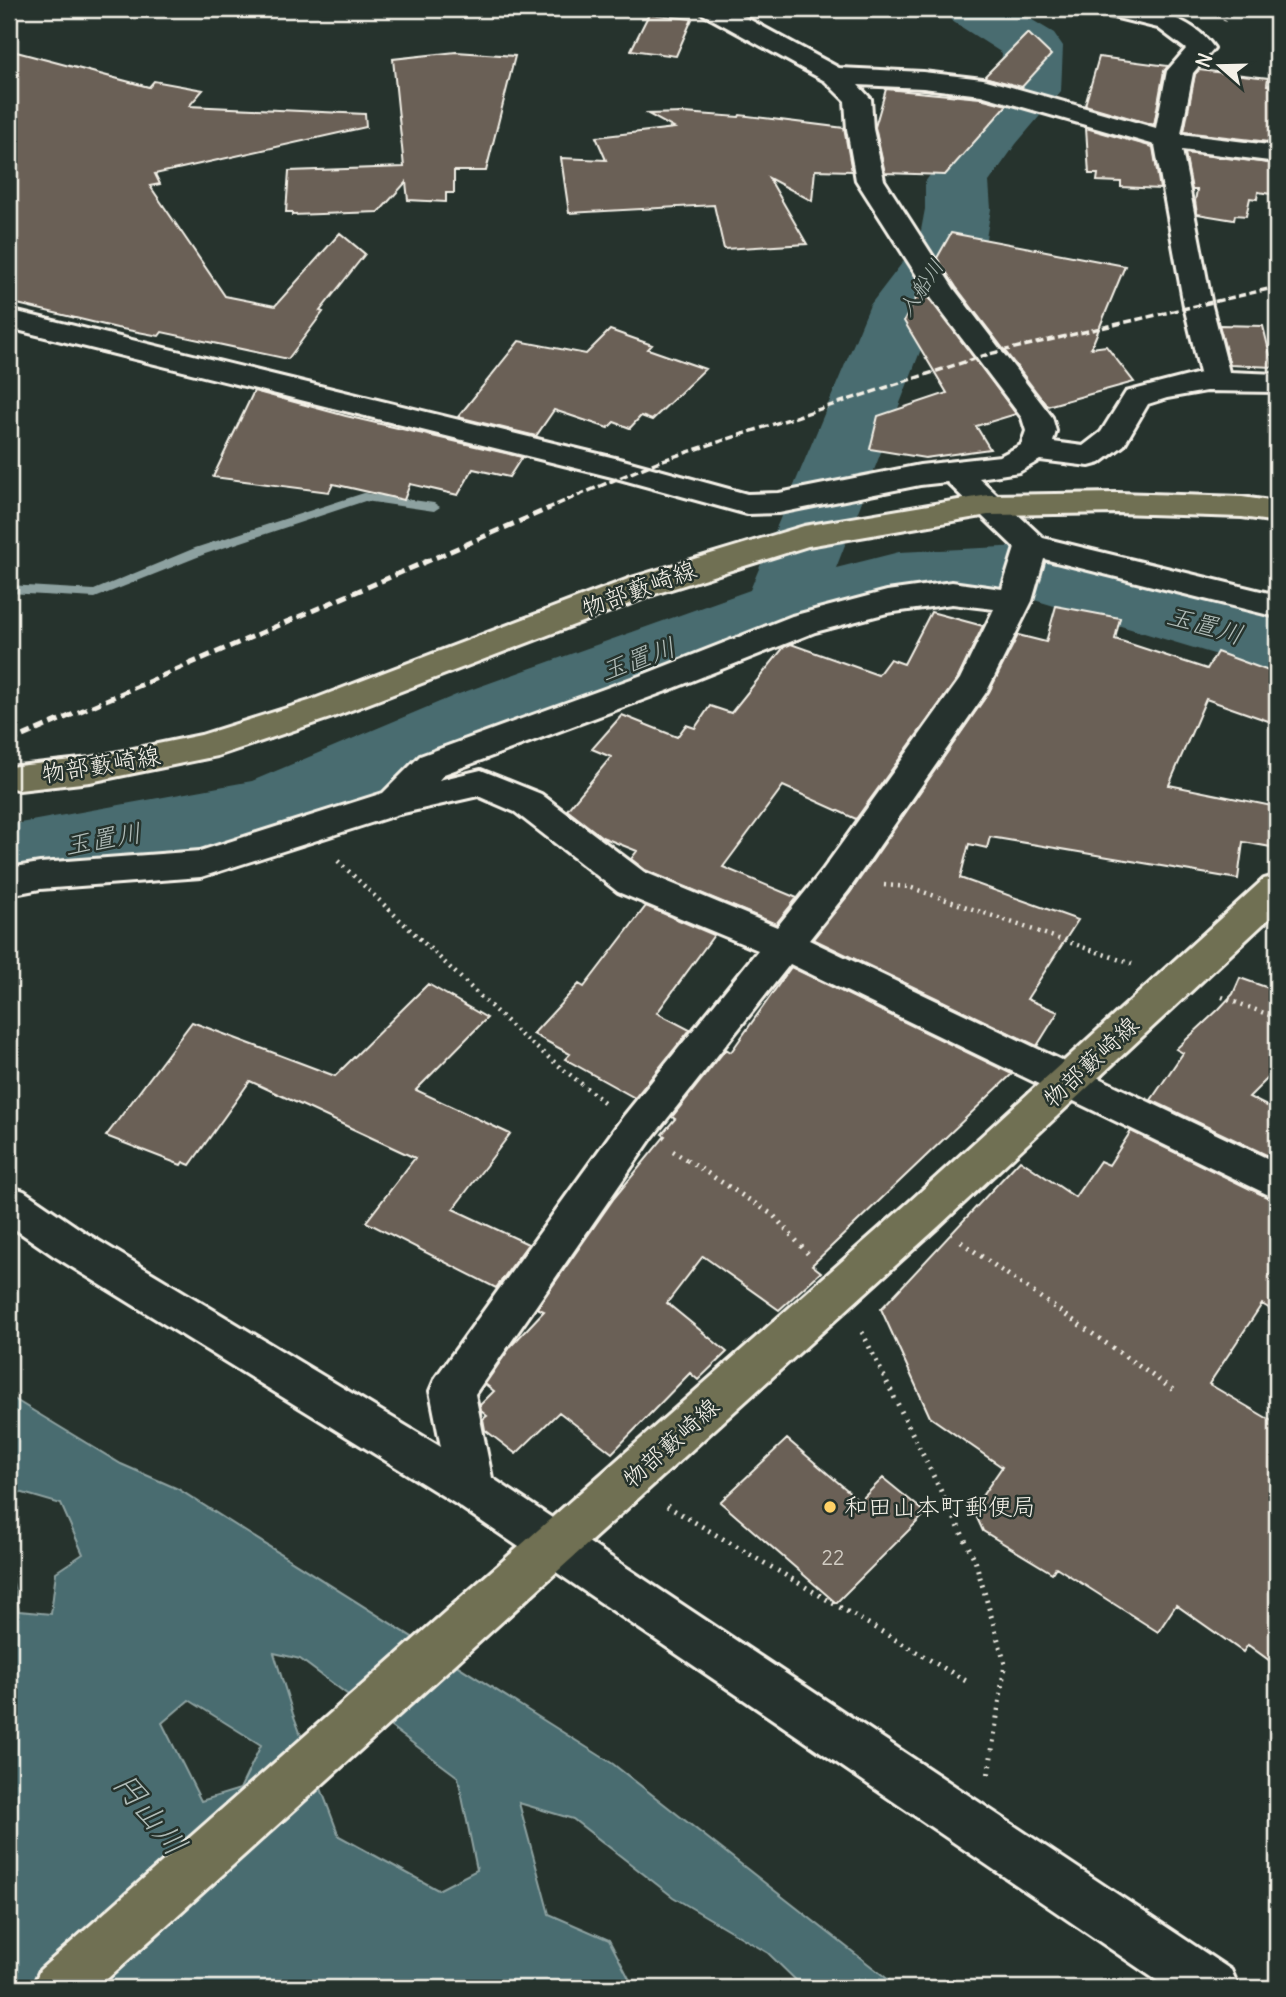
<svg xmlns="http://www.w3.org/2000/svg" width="1286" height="1997" viewBox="0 0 1286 1997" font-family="Delius,'Klee One',sans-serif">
	<rect width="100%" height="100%" fill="#26332d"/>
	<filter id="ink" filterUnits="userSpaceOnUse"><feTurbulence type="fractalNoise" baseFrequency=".0143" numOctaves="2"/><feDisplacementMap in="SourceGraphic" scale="14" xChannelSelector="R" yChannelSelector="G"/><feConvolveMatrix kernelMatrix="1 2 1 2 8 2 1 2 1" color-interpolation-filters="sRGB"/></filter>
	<g filter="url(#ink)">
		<path fill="#496c70" stroke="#8da1a0" stroke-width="2" fill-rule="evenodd" d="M9,1396L121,1464L178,1489L613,1764L899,1988H804L768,1953L673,1897L573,1819L519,1803L549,1914L609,1940L634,1988H9V1564L19,1611L51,1614L56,1572L83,1554L61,1504L9,1489ZM274,1653L300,1659L458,1777L477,1870L438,1890L339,1836L293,1714ZM189,1700L261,1745L240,1789L201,1801L162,1723Z"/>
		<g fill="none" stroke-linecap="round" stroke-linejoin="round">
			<path fill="#8da1a0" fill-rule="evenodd" d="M364,493L434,503L440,507L434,511L365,501L205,554L95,598L9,593V585L94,590L195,548Z"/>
			<path fill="#496c70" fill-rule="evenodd" d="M944,9H1014L1054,33L1063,46L1061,91L1016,144L989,182L991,209L985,244L937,308L836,568L899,552L1023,546L1277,619V673L1021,596L899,602L807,626L514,735L297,829L267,838L9,887V825L252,781L456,695L750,590L870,305L919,241L925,209V182L972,118L1000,87L1002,53L952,21Z"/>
		</g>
		<path fill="#6b6056" stroke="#f4f1e8" stroke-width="2" d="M649,14L692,19L676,56L631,50Z
			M1028,33L1051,55L1022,87L984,77Z
			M9,50L149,87L154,81L203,90L189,106L365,114L366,127L155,174L160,184L150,186L225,296L275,306L340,233L365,254L320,311L323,312L288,359L162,332L159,336L117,328L9,302Z
			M456,52L515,56L486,171H454V193H446V202L408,200L406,182L379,212L292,215V212H286L289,171L404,167L393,59Z
			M1099,57L1168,66L1164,71L1154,125L1085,105Z
			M1199,70L1268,78L1267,85L1277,86V143L1184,132L1195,74Z
			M886,89L980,98L1007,105L945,175L885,173L875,127Z
			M684,113L739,117L740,115L844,128L852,171L815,170L812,201L769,178L807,244L724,249L714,205L569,213L561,158L606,160L596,137L674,128L648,114Z
			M1086,128L1153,147L1160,189L1121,187V182L1097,181L1098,174H1089Z
			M1185,153L1277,164V195L1258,192L1257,199L1250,198L1246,216L1235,215L1234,220L1197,214L1195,201L1197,190H1192Z
			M951,233L1125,266L1091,348L1106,346L1134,382L1047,406L956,287L937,258Z
			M922,287L1016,414L976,426L990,449L925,458L870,449L878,416L947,393L904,321Z
			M1219,325L1263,326L1273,367L1230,365Z
			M610,330L652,345L648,349L705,369L652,420L641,416L630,428L614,422L608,428L554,410L536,436L458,417L519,341L586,354Z
			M254,391L346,416L522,457L509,477L473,469L458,495L410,484L404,500L333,484L329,492L213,477Z
			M1056,606L1120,618L1115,639L1207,669L1217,652L1277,674V724L1206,699L1169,785L1277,807V809L1271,847L1243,842L1238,879L990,837L987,848L969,844L960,878L1078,920L1027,999L1058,1012L1037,1046L813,939L850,893L989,692L1018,635L1046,642Z
			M931,612L983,626L958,678L856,819L783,786L723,867L797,898L776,924L645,870L631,859L637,851L602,837L567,810L611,757L592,749L622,715L677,737L686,725L695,728L710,706L731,713L784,647L791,644L878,675L890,659L904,664Z
			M646,906L714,935L657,1013L690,1030L635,1098L565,1059L570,1054L533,1034L579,984L584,987Z
			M791,967L1012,1074L812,1265L821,1272L779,1310L703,1256L667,1303L727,1352L698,1380L690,1373L612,1453L559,1412L516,1454L485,1430L483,1419L487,1416L481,1411L480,1405L494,1391L485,1384L511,1346L544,1311L537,1308L614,1198L665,1136L662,1134L675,1119L672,1117L726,1049L731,1052Z
			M1240,978L1277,991V1069L1249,1097L1277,1111V1160L1151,1100L1183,1053L1176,1049L1219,1009L1233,994Z
			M428,984L487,1018L416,1090L510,1134L453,1209L528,1244L496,1288L366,1222L415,1158L250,1081L190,1165L183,1162L181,1165L106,1136L192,1022L335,1076Z
			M1131,1131L1277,1202V1313L1262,1304L1209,1384L1277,1424V1666L1248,1645L1243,1652L1176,1605L1158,1632L1056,1567L1052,1573L983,1531L973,1509L1002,1467L930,1417L881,1309L1020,1160L1075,1197L1100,1161L1109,1165Z
			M787,1439L860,1501L883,1478L926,1513L836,1603L720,1502Z"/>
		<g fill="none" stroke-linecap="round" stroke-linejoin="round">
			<g stroke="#f4f1e8" stroke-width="6">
				<path id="minor" d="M700,9H730L839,68L923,72L983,79L1156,128L1167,71L1186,49L1158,28L1101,14L1098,9C1138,7 1188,11 1214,48L1193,73L1181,134L1277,146V162L1182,150L1212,306L1229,372L1277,374V392L1206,391L1167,398L1148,404L1124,445L1100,463L1089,466L1040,460L1019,472L979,478L1043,538L1277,595V617L1044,559L1032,601L987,691L848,891L809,940L1277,1163V1199L790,964L651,1139L475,1394L492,1478L1231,1970L1239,1988H1168L456,1504L54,1256L9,1225V1186L24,1191L84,1232L441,1447L430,1391L436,1377L623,1117L758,950L618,892L515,812L478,796L399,814L201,877L40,889L9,895V868L40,863L200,851L383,793L420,756L645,674L792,616L887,591L952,582L1002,589L1015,548L947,482L920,485L779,513L747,514L616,478L9,328V310L623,460L747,494L779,493L920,465L1000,456L1021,445L1026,431L1022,418L932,299L856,180L847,129L845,101L825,81L703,14ZM858,85L923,88L981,95L1155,145L1184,306L1200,373L1126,392L1101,432L1083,446L1053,442L1056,431L1052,417L954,289L884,180L873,129L871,99ZM952,604L994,609L960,679L822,871L777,927L644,872L541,794L481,770L439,780L444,774L669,690L815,632L887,613Z"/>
			</g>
			<g stroke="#f4f1e8" stroke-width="6">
				<path id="major" d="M1118,493L1242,497L1277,502V522L1242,517L1118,513L988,515L808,546L655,594L333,717L217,756L90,782L19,790L9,787V767L90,758L201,735L309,701L631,578L804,526L988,495Z
					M1277,875V911L938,1227L97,1988H32L40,1970L908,1203L1264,879Z"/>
			</g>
			<path stroke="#f4f1e8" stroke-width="3.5" stroke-dasharray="1 3.5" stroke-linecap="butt" d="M1224,21L1229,9"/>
			<path stroke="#f4f1e8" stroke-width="4.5" stroke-dasharray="2 5" stroke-linecap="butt" d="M338,861L522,1036L604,1102
				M884,885L909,887L1132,964
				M1222,997L1277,1018
				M673,1151L690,1162"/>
			<path stroke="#f4f1e8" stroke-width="5" stroke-dasharray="2 6" stroke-linecap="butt" d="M687,1160L773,1215L810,1256
				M961,1242L1176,1392
				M862,1332L975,1560L1005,1664L988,1777
				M667,1506L966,1681"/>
			<use href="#minor" fill="#26332d" fill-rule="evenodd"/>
			<use href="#major" fill="#706f52" fill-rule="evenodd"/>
			<path stroke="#f4f1e8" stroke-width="3.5" stroke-dasharray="8 3.5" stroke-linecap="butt" d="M546,509L657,462L989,354L1277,287"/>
			<path stroke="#f4f1e8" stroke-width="5" stroke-dasharray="10 5" stroke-linecap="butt" d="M9,742L550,508"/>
		</g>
	</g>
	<circle fill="#ffd166" stroke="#26332d" stroke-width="2.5" cx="830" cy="1507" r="7"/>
	<g text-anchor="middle" stroke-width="5" stroke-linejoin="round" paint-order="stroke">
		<g font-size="21" font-style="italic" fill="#b0bcb8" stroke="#26332d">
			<text transform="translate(921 288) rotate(-56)" y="7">入船川</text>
		</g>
		<g font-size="21" fill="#d2cdc4">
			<text x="833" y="1565">22</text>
		</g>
		<g font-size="24" fill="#f4f1e8" stroke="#26332d">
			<text transform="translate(639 589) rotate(-20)" y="8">物部藪崎線</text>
			<text transform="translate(101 765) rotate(-9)" y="8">物部藪崎線</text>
			<text transform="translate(1091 1062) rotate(-43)" y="8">物部藪崎線</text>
			<text transform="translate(671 1443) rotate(-42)" y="8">物部藪崎線</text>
		</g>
		<g font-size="24" fill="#f4f1e8" stroke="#26332d" text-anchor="start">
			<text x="844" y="1515">和田山本町郵便局</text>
		</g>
		<g font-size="26" font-style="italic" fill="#b0bcb8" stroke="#26332d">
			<text transform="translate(1205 625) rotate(16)" y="9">玉置川</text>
			<text transform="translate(638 659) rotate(-20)" y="9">玉置川</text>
			<text transform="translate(103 839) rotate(-10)" y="9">玉置川</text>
		</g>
		<g font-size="32" font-style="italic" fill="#b0bcb8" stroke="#26332d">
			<text transform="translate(150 1814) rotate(51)" y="11">円山川</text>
		</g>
	</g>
	<rect width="1286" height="1997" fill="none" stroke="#26332d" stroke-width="35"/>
	<rect x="18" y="18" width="1251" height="1962" fill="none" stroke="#f4f1e8" stroke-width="2.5" filter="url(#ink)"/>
	<g transform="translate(1220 66) rotate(290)" stroke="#26332d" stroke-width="5" paint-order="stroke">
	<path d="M0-5L12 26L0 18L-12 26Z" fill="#f4f1e8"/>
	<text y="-10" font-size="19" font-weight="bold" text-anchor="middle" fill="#f4f1e8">N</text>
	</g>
</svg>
